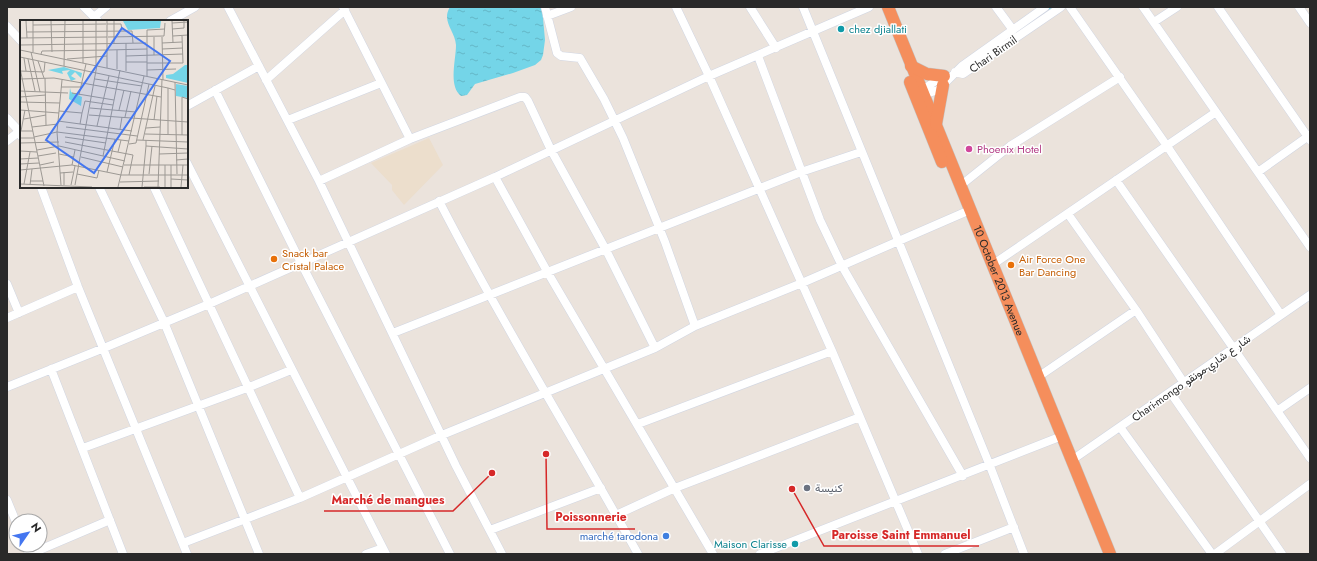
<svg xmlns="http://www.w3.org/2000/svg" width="1317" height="561" viewBox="0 0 1317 561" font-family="Jost,Vazirmatn,sans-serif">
	<defs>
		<pattern id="water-ripples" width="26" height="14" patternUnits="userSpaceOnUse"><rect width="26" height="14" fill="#74d5e8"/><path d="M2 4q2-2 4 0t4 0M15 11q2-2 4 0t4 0" fill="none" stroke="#64b7c7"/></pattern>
	</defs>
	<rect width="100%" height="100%" fill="#ebe3dc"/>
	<path fill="#ecdecc" d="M429,138L443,165L404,205L392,190V185L371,163Z"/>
	<path fill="url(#water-ripples)" d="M450,7H542L545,40L543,55L541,60L535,65L513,73L475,84L467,95L461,96C448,86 456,60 456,45C455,31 441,21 450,7Z"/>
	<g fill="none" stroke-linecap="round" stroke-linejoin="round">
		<path stroke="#74d5e8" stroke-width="1.5" d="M1047,10L1052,7"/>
		<g stroke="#d1d6e2" stroke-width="9">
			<path id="minor" d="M84,7L98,21
				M228,7L319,181L456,466L502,554
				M545,7L557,53L561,56L580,58L604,99L623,138L665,242L695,326
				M676,7L709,76L832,351L918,554
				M750,7L776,48
				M803,7L990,466L1024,554
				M996,7L1013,30
				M1070,7L1167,146L1281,315
				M1143,7L1310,247
				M1218,7L1310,140
				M1299,7L1310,23
				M547,16L571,7
				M94,17L106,7
				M170,21L195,7
				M1154,22L1177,7
				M7,26L21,41
				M758,56L820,220L842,266L963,476
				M955,72L963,74L1061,7
				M266,80L345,10
				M215,90L301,263L450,554
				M918,93L943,76
				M920,96L938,90L962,66L1045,7
				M187,106L259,66
				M7,118L19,131L21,136
				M288,120L381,83
				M410,139L520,97H525L528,101L551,150L606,250L655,348
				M7,141L21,130
				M187,163L386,554
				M1258,172L1310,135
				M495,177L548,273L713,554
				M1116,180L1310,458
				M319,181L410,139L343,7
				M960,186L1010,146L1120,77
				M41,187L78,287L187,554
				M99,187L164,322L259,554
				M154,187L300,498
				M439,201C501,321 572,436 638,554
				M1068,214L1136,310L1184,383
				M992,265L1216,112
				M7,284L19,313
				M7,318L78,287
				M393,333L758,189L801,172L861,152
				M51,369L123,554
				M1038,377L1136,310
				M7,387L104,348L209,304L495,177L709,76L869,7
				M1170,392L1282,554
				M1277,411L1310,388
				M638,424L832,351
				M1120,427L1212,554
				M83,448L247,388L291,370
				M1072,460L1310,295
				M7,500L16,522
				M616,515L675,488L860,417
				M490,530L601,488
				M183,543L300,498L442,435L655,348L695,326L802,283L970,210
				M26,545L29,554
				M30,554L110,520
				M366,554L383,548
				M760,554L1062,436
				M945,554L1014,527
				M1215,554L1310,484"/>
		</g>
		<g stroke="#c3c3c3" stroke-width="13">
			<g id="highway">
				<path id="s1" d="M888,7L1110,554"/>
				<path d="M911,66L927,74L944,76"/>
				<path d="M910,82L942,162"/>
				<path d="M936,124L943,85"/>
			</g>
		</g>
		<use href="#minor" stroke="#fff" stroke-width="8"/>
		<use href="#highway" stroke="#f58e5c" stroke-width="12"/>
	</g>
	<g fill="#0f9aa8" stroke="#fff" stroke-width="1.5">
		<circle cx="841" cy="29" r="4"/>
		<circle cx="795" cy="544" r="4"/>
	</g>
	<circle fill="#d1479c" stroke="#fff" stroke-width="1.5" cx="969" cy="149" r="4"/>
	<g fill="#e8710a" stroke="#fff" stroke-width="1.5">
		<circle cx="274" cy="259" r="4"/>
		<circle cx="1011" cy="265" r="4"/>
	</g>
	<circle fill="#6b7280" stroke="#fff" stroke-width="1.5" cx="807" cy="488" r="4"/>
	<circle fill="#3f7fe0" stroke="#fff" stroke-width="1.5" cx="666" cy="536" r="4"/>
	<g text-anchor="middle" stroke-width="3" stroke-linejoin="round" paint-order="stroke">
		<g font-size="11" fill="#0d838f" stroke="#fff" text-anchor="start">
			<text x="849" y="33">chez djiallati</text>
			<text x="787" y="548" text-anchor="end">Maison Clarisse</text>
		</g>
		<g font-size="11" fill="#292929" stroke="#fff">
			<text transform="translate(993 54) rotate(-35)" y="4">Chari Birmil</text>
			<text dy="4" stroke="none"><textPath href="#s1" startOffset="295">10 October 2013 Avenue</textPath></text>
			<text transform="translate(1191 378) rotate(-35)" y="4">Chari-mongo شار ع شاري-مونقو</text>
		</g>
		<g font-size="11" fill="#b23c85" stroke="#fff" text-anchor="start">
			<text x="977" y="153">Phoenix Hotel</text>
		</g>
		<g font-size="11" fill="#c56008" stroke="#fff" text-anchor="start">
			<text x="282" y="257">Snack bar<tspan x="282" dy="13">Cristal Palace</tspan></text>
			<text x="1019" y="263">Air Force One<tspan x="1019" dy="13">Bar Dancing</tspan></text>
		</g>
		<g font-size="11" fill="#5b616d" stroke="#fff" text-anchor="start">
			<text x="815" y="492">كنيسة</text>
		</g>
		<g font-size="11" fill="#366cbe" stroke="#fff" text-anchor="end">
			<text x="658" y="540">marché tarodona</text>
		</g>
	</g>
	<g transform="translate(20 20)">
		<rect width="168" height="168" fill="#ebe3dc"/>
		<path d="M103,1H141L140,8L108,10ZM165,45H168V63L146,58V55L153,54ZM44,47L62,53L61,58L55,52L51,56L56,59L51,61L47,53L50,50L42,51L43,54L28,50ZM156,64L168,66V78L156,76ZM50,68L51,72L62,77L61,86L49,79Z" fill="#74d5e8"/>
		<path fill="none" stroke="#9d9994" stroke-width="1" d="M6,1L7,18M13,1V32M31,1L32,32M63,1V43M76,1V45M94,1V24M152,1L153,23M152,3L168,2M87,4H101L102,10M13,5L86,4M152,9L164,8V1M7,12L112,11L113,23M153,16L168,15M88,17L144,16L145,3M134,17V35M142,17L143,60M0,18L87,17M106,23V51M142,23L162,22M0,25L126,23M142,29L163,28M0,30L168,65M88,30L127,29M97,30V49M11,32L20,72M21,34L22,31L87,30M106,36L163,34M0,37L148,68M4,38L6,51M8,39L15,71M47,39L87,36M18,41L24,58M106,42H127M127,43H163L162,16M44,46L45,1M0,48L24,166M87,48V1M127,50L156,49M0,51L24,52L25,42M127,56V10L145,9M25,58L26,105M0,59L34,58L141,77M75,59L122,66M155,62L157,154M41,67H61M0,71L48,73M52,73L94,80M59,75L66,44M0,77L26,75M0,82L40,83M70,88L116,92M0,90L39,93M99,90L104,70M39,91L62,93L60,104M62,93L65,81L93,85M69,95L168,102M105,97L111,71M4,99L26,95M134,100L137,76M38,101L112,111M77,106L89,56M12,107L38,104M46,107L117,116M126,108L140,107M100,109L102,97M0,111H13M1,111L5,90M125,114L168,115M148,114V68L155,70M162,115V77L168,79M14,117L37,112L109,121M45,117L86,123M0,118H14M117,120L168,122M123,120L135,66M126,120V126L168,129M45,122L113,135L109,155M0,123L39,122M109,124L116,123L129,64M17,130L39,126L105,141M0,131L17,132M98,132L101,120M39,134L54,137M139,134L168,133M18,136L36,133M83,136L100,50M61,137L103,147M0,139L18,138M156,140L168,139M0,144L19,143M20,145L34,142M52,145L55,130M104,145H168M0,150L52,145L101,155H168M44,152V165M87,152L95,119M40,153L53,152M57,154L77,158L79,150M129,154L132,126M151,159L168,160M10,161H23M100,162L139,161M0,164L72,167M4,164L10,132M10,165L12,149M41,165L37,112L42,60M51,165L55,146M55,165L77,45M98,167L124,56M122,167L126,126M124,167H140M138,167L142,59M145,167V145M151,167V145M161,167L163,145"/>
		<path fill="#4476f0" fill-opacity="0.15" stroke="#4476f0" stroke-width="2" d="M102,8L150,41L74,153L26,120Z"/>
		<rect width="168" height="168" fill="none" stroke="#292929" stroke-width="2"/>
	</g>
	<path fill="none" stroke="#d62828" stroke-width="1.5" d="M492 473L453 511H324M546 454L547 529H635M792 489L824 546H979"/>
	<g fill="#d62828" stroke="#fff" stroke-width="1.5">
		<circle cx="492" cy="473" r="4"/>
		<circle cx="546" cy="454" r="4"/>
		<circle cx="792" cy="489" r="4"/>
	</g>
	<g font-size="12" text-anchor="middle" font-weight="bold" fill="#d62828" stroke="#fff" stroke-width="3" stroke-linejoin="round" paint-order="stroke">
		<text x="388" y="504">Marché de mangues</text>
		<text x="591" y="521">Poissonnerie</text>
		<text x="901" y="539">Paroisse Saint Emmanuel</text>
	</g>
	<rect width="1317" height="561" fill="none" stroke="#292929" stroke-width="16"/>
	<g transform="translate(28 533) rotate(56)"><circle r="19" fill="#ffffff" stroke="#a9a9a9"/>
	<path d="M0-3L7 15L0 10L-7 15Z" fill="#4476f0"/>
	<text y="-6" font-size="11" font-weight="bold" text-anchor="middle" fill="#292929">N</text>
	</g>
</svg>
